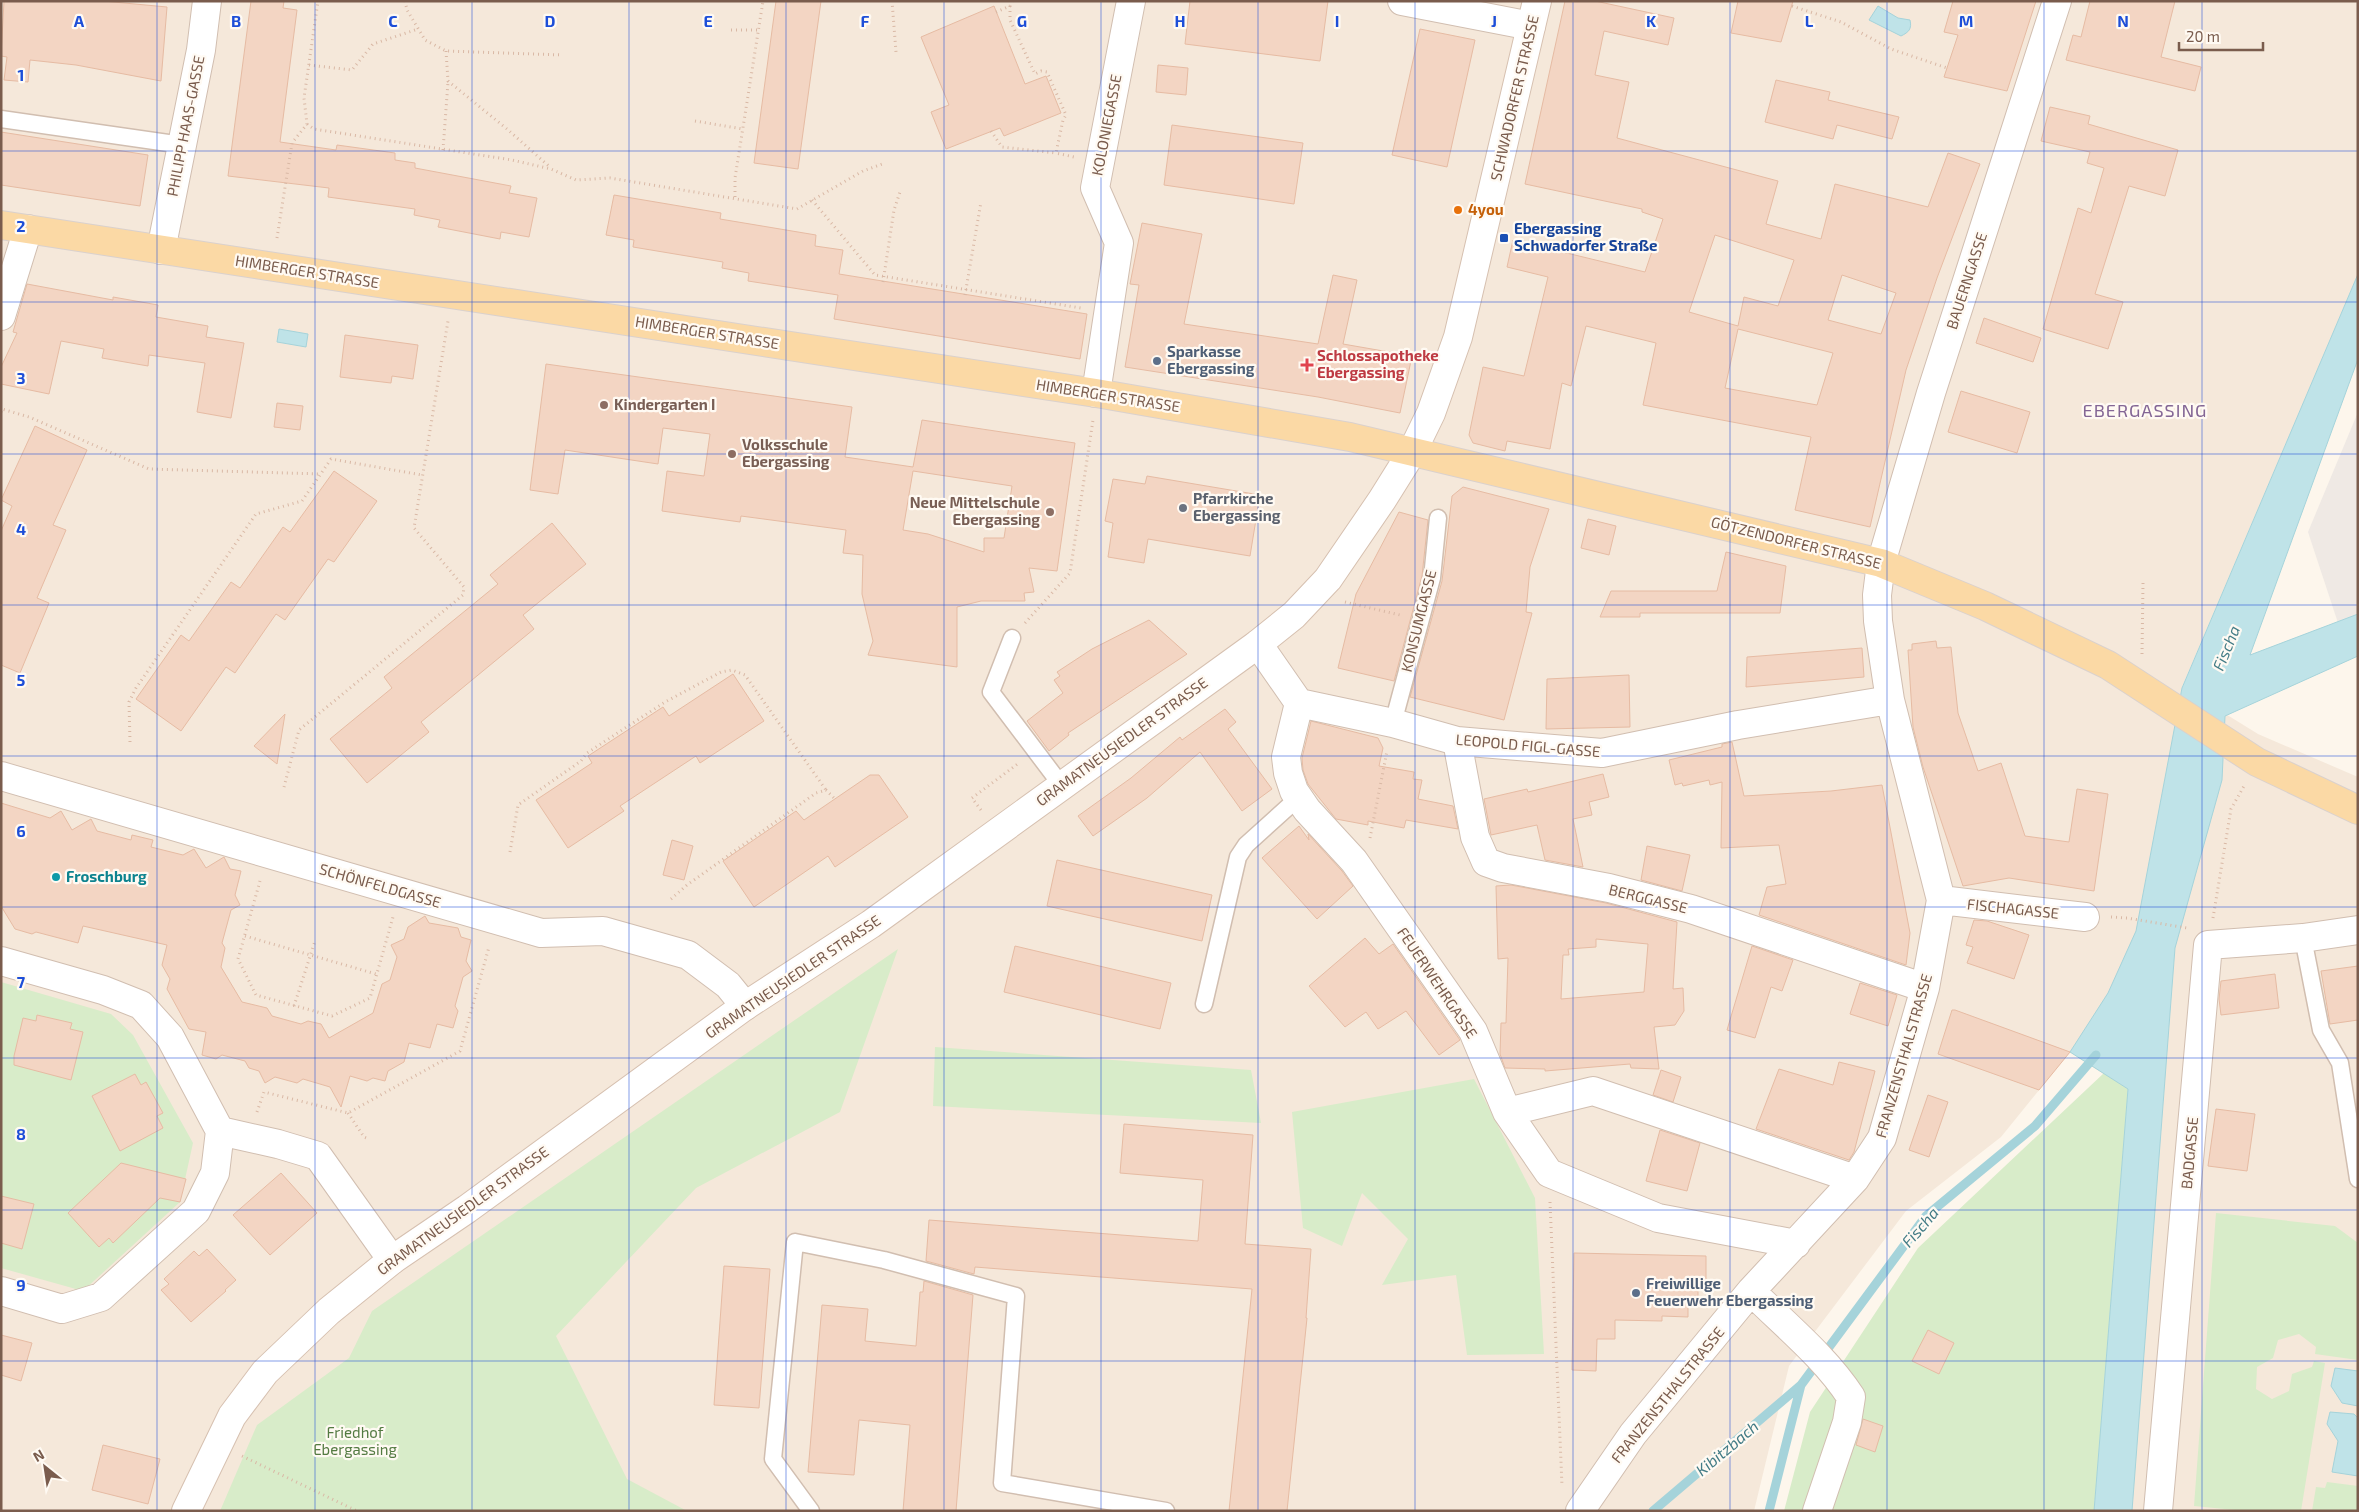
<svg xmlns="http://www.w3.org/2000/svg" width="2359" height="1512" viewBox="0 0 2359 1512" font-family="'Exo 2',sans-serif">
	<rect width="100%" height="100%" fill="#fdf6ec"/>
	<path fill="#f5e8da" d="M1,1H2358V274L2182,687L2258,734L2358,777V1511H2094L2128,1090L2070,1052L2001,1137L1906,1211L1789,1366L1754,1511H1Z"/>
	<path fill="#efe9e4" d="M2358,412V614L2338,623L2308,532Z"/>
	<path fill="#d8ecc9" d="M898,949L840,1112L696,1188L556,1336L627,1479L687,1511H220L257,1425L349,1358L372,1311Z
		M1,982L111,1014L133,1035L193,1143L180,1202L83,1291L1,1268Z
		M935,1047L1251,1070L1261,1123L933,1106Z
		M2104,1073L2128,1089L2094,1511H1784L1810,1412L1918,1248Z
		M1474,1079L1535,1198L1544,1354L1467,1355L1456,1275L1382,1285L1408,1239L1362,1193L1342,1246L1303,1228L1292,1112Z
		M2216,1213L2335,1226L2358,1243V1360L2315,1354L2316,1347L2299,1334L2278,1340L2273,1358L2257,1367L2256,1389L2272,1399L2289,1391L2292,1374L2312,1367L2314,1361L2325,1363L2301,1511H2245L2194,1506Z
		M2327,1482L2358,1486V1511H2312L2316,1487L2325,1488Z"/>
	<path fill="#bfe3e8" stroke="#a5d3da" d="M1878,6L1898,18L1910,20C1912,29 1909,32 1901,36L1869,20Z
		M2358,274V359L2250,655L2358,614V656L2225,716L2222,780L2175,948L2132,1511H2094L2128,1089L2070,1052L2108,993L2136,931L2182,688Z
		M279,329L308,334L306,347L277,342Z
		M2335,1368L2358,1371V1406L2342,1403L2331,1386Z
		M2330,1412L2354,1414L2358,1418V1476L2332,1472L2338,1441L2327,1424Z"/>
	<g fill="none" stroke-linecap="round" stroke-linejoin="round">
		<path stroke="#a5d3da" stroke-width="9" d="M1653,1511L1801,1385
			M1769,1511L1801,1385L1926,1216L2035,1126L2096,1055"/>
	</g>
	<path fill="#f3d5c3" stroke="#e6bba3" fill-rule="evenodd" d="M4,1H103L167,7L161,81L76,65L30,60L28,82L4,80L7,57L1,56Z
		M251,1H284L283,8L297,10L280,142L336,150L337,145L395,153V160L415,163V168L511,186L509,193L537,198L529,237L501,232L500,239L438,227L440,220L414,215L415,209L328,197L329,188L228,176Z
		M776,1H821L798,169L754,163Z
		M1190,1H1328L1320,61L1185,44Z
		M1565,1H1595L1674,18L1668,45L1604,31L1595,75L1629,82L1617,138L1778,181L1766,224L1821,239L1835,184L1928,207L1948,153L1980,164L1937,278L1906,370L1870,527L1795,510L1811,437L1643,405L1656,343L1586,326L1571,386L1562,383L1550,449L1507,441L1505,451L1473,443L1469,435L1483,367L1524,376L1548,277L1507,267L1513,240L1645,272L1663,219L1642,212V209L1525,184ZM1715,235L1794,260L1778,306L1744,297L1738,326L1689,312ZM1842,275L1896,293L1881,334L1828,320ZM1738,329L1833,353L1817,405L1725,388Z
		M1738,1H1793L1781,42L1731,33Z
		M1953,1H2036L2007,91L1944,77L1958,35L1944,32Z
		M2090,1H2175L2161,57L2201,67L2195,91L2066,60L2073,35L2081,37Z
		M994,6L1025,84L1046,76L1061,113L1004,136L1000,128L946,149L931,112L949,105L921,37Z
		M1420,29L1475,40L1447,167L1392,155Z
		M1158,65L1188,68L1186,95L1156,92Z
		M1776,80L1830,92L1828,100L1899,117L1892,139L1837,125L1833,139L1765,122Z
		M2050,107L2090,116L2088,124L2178,150L2165,196L2129,186L2095,294L2123,302L2108,349L2043,329L2078,208L2091,213L2104,168L2087,163L2090,152L2041,141Z
		M1172,125L1303,143L1294,204L1164,185Z
		M1,132L148,155L140,206L1,185Z
		M614,195L721,213L720,219L816,235L815,246L843,250L839,274L1087,314L1080,359L834,319L838,295L748,281L749,273L722,268L723,262L633,247L634,240L606,235Z
		M1142,223L1202,234L1184,324L1318,344L1333,275L1357,280L1343,344L1412,356L1400,413L1318,397L1125,367L1139,285L1130,284Z
		M27,284L113,300V297L158,305L156,317L208,326L206,337L244,343L231,418L197,412L205,363L149,355L148,366L102,358L104,349L61,341L49,394L1,384V367L17,333L13,332Z
		M1984,318L2041,338L2033,362L1976,343Z
		M345,335L418,345L413,379L392,376L391,383L340,377Z
		M546,364L852,407L845,457L913,467L922,420L1075,443L1057,571L1029,568L1034,592L1024,593L1025,601H981L957,607V667L868,655L873,641L862,594L863,555L843,553L846,530L741,516L740,522L662,511L667,471L704,476L710,434L663,428L658,464L565,450L558,494L530,490ZM913,471L1012,486L1004,538H984V552L928,534L903,530Z
		M1961,391L2030,412L2017,453L1948,432Z
		M277,403L303,406L300,430L274,427Z
		M35,426L87,450L53,525L66,530L37,598L49,603L20,673L1,665V531L12,506L1,500Z
		M334,471L377,501L334,562L328,559L285,620L276,614L235,673L226,667L181,731L136,699L181,635L189,641L231,582L240,588L283,527L290,532Z
		M1147,476L1260,495L1250,556L1148,539L1144,563L1108,557L1113,523L1105,521L1113,479L1145,484Z
		M1463,487L1549,509L1530,567L1526,612L1532,613L1504,720L1410,697L1442,581L1452,496Z
		M1399,512L1428,520L1422,576L1394,681L1338,668L1356,594Z
		M1588,519L1616,526L1609,555L1581,548Z
		M552,523L586,564L523,615L534,629L421,722L429,732L367,783L330,739L392,688L384,677L498,584L490,575Z
		M1726,552L1786,566L1780,613H1640V617H1600L1611,591H1717Z
		M1149,620L1187,654L1068,733L1069,735L1049,751L1027,721L1063,693L1054,680L1060,676L1057,672L1092,649Z
		M1936,641L1937,648L1951,647L1958,713L1978,771L2001,763L2025,836L2069,842L2077,789L2108,794L2094,891L2009,878L1963,886L1923,767L1913,727L1908,650H1912V644Z
		M1862,648L1864,677L1746,687L1747,657Z
		M733,674L764,721L700,763L696,756L620,806L624,811L568,848L536,800L592,763L588,756L663,707L669,716Z
		M1629,675L1630,727L1546,729L1547,679Z
		M1225,709L1236,722L1228,729L1272,789L1242,811L1200,752L1147,798L1093,836L1078,816L1131,778L1180,737L1182,740Z
		M285,714L277,764L254,746Z
		M1311,721L1378,738L1383,748L1379,766L1414,772L1413,779L1422,780L1418,799L1453,806L1458,829L1406,820L1404,828L1368,821V825L1336,819L1308,784L1303,770L1302,758Z
		M1732,742L1744,796L1831,791L1882,785L1910,933L1906,965L1759,915L1767,887L1786,884L1779,845L1721,848L1722,782L1710,785L1709,780L1683,786L1682,783L1675,785L1669,760L1722,747V744Z
		M1603,774L1609,797L1589,802L1592,815L1573,819L1583,867L1545,860L1537,825L1491,835L1484,799L1527,789L1528,792Z
		M870,775H879L908,817L835,867L828,856L754,907L723,861L796,811L804,820Z
		M1,803L50,818L61,811L72,830L91,819L97,831L131,840L132,835L153,840L151,847L183,855L194,849L206,868L224,857L230,869L241,871L235,895L240,905L231,910L222,943L225,948L221,967L242,1002L267,1008L272,1016L301,1024L308,1021L321,1024L329,1038L373,1013L382,984L390,980L397,957L391,945L404,939L408,927L425,916L429,923L458,928L461,937L471,940L466,961L472,971L463,977L455,1006L458,1011L453,1028L437,1024L430,1048L409,1043L404,1062L388,1071L385,1081L373,1078L367,1081L350,1076L341,1107L330,1087L303,1079L297,1083L275,1077L265,1083L259,1071L249,1068L245,1061L222,1055L216,1059L202,1055L206,1032L189,1029L167,989L170,979L162,965L167,945L83,926L78,943L36,932L32,934L15,929L1,906Z
		M1299,826L1309,840L1308,834L1342,871L1353,886L1317,919L1262,858Z
		M672,840L693,846L684,880L663,875Z
		M1647,846L1690,855L1682,891L1641,880Z
		M1057,860L1212,895L1202,941L1047,906Z
		M1511,885L1606,903L1677,922L1673,989L1683,988L1684,1011L1675,1025L1654,1027L1659,1069L1631,1068L1630,1064L1545,1071V1069L1505,1068L1500,1054L1501,1023H1506L1508,958L1498,959L1496,886ZM1596,939L1648,944L1644,992L1561,999L1563,955H1569L1568,949L1596,947Z
		M1974,920L1987,921L2029,935L2014,979L1967,963L1973,947L1966,945Z
		M1365,938L1379,954L1393,944L1460,1040L1439,1055L1406,1011L1378,1029L1366,1012L1345,1027L1309,986Z
		M1015,946L1171,983L1160,1029L1004,992Z
		M1752,946L1793,960L1782,991L1771,987L1755,1038L1727,1030Z
		M2358,966V1020L2330,1024L2321,971Z
		M2275,974L2279,1008L2221,1015L2219,999L2221,981Z
		M1860,983L1897,995L1888,1026L1850,1014Z
		M1952,1010H1955L2070,1052L2039,1090L1938,1054Z
		M37,1015L72,1023L70,1029L83,1032L71,1080L14,1065V1056L23,1018L36,1021Z
		M1839,1062L1875,1071L1854,1152L1849,1160L1756,1129L1779,1069L1833,1085Z
		M1661,1070L1681,1077L1673,1102L1653,1095Z
		M135,1074L141,1085L146,1082L163,1113L157,1116L163,1128L120,1151L92,1096Z
		M1928,1095L1948,1102L1929,1157L1909,1150Z
		M2216,1109L2255,1114L2247,1171L2208,1166Z
		M1124,1124L1253,1135L1245,1244L1311,1249L1306,1318H1307L1287,1511H1229L1252,1289L975,1267L974,1274L926,1261L929,1220L1198,1241L1203,1180L1120,1173Z
		M1660,1130L1700,1143L1687,1191L1646,1181Z
		M121,1163L186,1179L180,1202L160,1198L113,1243L109,1238L99,1247L68,1213Z
		M281,1173L317,1213L270,1255L233,1215Z
		M1,1196L34,1204L22,1249L1,1243Z
		M207,1249L236,1280L225,1290L226,1291L191,1322L161,1290L169,1284L164,1279L194,1251L199,1256Z
		M1574,1253L1706,1256V1287H1698V1300H1688V1317L1662,1316V1321L1615,1320V1339H1597L1596,1371L1572,1370Z
		M724,1266L770,1269L759,1408L714,1405Z
		M924,1281L973,1295L956,1511H903L910,1425L859,1420L854,1475L808,1472L822,1305L868,1309L865,1341L916,1346L920,1292H923Z
		M1928,1330L1954,1343L1939,1374L1912,1361Z
		M1,1335L32,1343L21,1381L1,1375Z
		M1863,1419L1883,1426L1875,1452L1856,1445Z
		M103,1445L160,1459L148,1504L92,1490Z"/>
	<g fill="none" stroke-linecap="round" stroke-linejoin="round">
		<g stroke="#d1beb0" stroke-width="19">
			<path id="service" d="M1,119L182,145
				M1012,638L991,692L1062,786
				M1393,723L1432,578L1438,518
				M2303,938L2321,1030L2340,1063L2358,1179
				M1204,1004L1238,857L1246,845L1298,798
				M811,1511L773,1459L795,1242L884,1260L1016,1296L1002,1483L1166,1511"/>
		</g>
		<g stroke="#d1beb0" stroke-width="30">
			<path id="minor" d="M1402,1L1531,26
				M161,250L201,50L207,1
				M1,316L28,229
				M1096,393L1119,243L1095,188L1131,1
				M1258,644L1299,703L1393,723L1457,741L1602,753L1738,725L1890,700
				M1299,703L1286,757L1288,773L1294,791L1307,810L1354,861L1473,1031L1507,1112L1549,1173L1658,1218L1796,1244
				M1457,741L1475,837L1486,862L1503,868L1609,888L1691,909L1925,988
				M1,776L541,933L603,931L688,955L728,985L745,1006
				M1941,900L2085,917
				M1,961L103,990L141,1005L170,1037L220,1131L215,1173L196,1211L101,1297L62,1309L1,1291
				M1507,1112L1593,1091L1855,1179
				M220,1131L278,1144L318,1156L392,1260
				M1751,1291C1785,1325 1825,1357 1851,1397L1847,1422L1817,1511
				M1580,1511L1633,1434L1751,1291L1855,1179L1882,1138L1925,988L1941,900L1890,700L1878,621L1877,595L1881,563L1931,393L2057,1
				M2158,1511L2208,945L2303,938L2358,930"/>
		</g>
		<g stroke="#d6c0b0" stroke-width="30">
			<path id="secondary" d="M186,1511L232,1416L265,1372L329,1311L392,1260L467,1209L745,1006L871,924L1258,644L1294,615L1328,579L1382,500L1412,452L1431,413L1458,337L1537,1"/>
		</g>
		<g stroke="#dad1cd" stroke-width="30">
			<path id="primary" d="M1,225L1096,393L1350,437L1881,563L1985,606L2108,665L2257,762L2358,810"/>
		</g>
		<path stroke="#d9b8a5" stroke-width="3" stroke-dasharray="1 4" stroke-linecap="butt" d="M405,1L407,10L425,40L446,51L563,55
			M892,1L896,52
			M1010,6V20L1035,74L1041,71L1047,72L1066,115L1063,120L1056,153L1074,157
			M1792,6L1841,22L1891,49L1947,68
			M996,12L1010,6L1012,1
			M731,30H759
			M446,51L448,81L507,129L551,168
			M309,65L352,70L373,44L418,29
			M695,121L743,129
			M307,124L314,129L512,160L551,169L576,180L610,178L797,209L863,171L885,163
			M991,131L1002,147L1056,153
			M443,150L448,82
			M735,197V178L763,1
			M812,200L875,275L1081,308
			M277,238L292,143L307,124L304,98L318,1
			M883,282L894,210L901,189
			M965,295L981,202
			M1,412L2,409L29,417L149,469L321,474
			M1345,602L1400,615
			M1025,623L1070,573L1093,420
			M2142,654L2143,583
			M130,742L129,702L136,688L256,514L302,501L331,459L422,475
			M284,787L299,730L463,595L464,587L414,528L448,321
			M981,810L972,798L1019,763
			M1370,838L1387,751
			M510,852L518,805L581,761L587,753L665,702L721,672L732,670L745,675L826,790
			M260,881L238,959L256,995L332,1016L370,998L393,917
			M671,899L687,885L816,793L826,790L835,799
			M2111,917L2127,918L2187,928
			M2213,918L2231,809L2244,786
			M245,936L376,974
			M294,1006L315,941
			M257,1112L264,1092L348,1113L460,1051L489,947
			M348,1113L364,1137L369,1139
			M1550,1202L1562,1486
			M242,1456L357,1511"/>
		<use href="#service" stroke="#fff" stroke-width="16"/>
		<use href="#minor" stroke="#fff" stroke-width="28"/>
		<use href="#secondary" stroke="#fff" stroke-width="28"/>
		<use href="#primary" stroke="#fbd9a5" stroke-width="28"/>
	</g>
	<path fill="none" stroke="#1d4ed8" stroke-width="1" stroke-opacity="0.55" d="M157,1V1511M315,1V1511M472,1V1511M629,1V1511M786,1V1511M944,1V1511M1101,1V1511M1258,1V1511M1415,1V1511M1573,1V1511M1730,1V1511M1887,1V1511M2044,1V1511M2202,1V1511M1,151H2358M1,302H2358M1,454H2358M1,605H2358M1,756H2358M1,907H2358M1,1058H2358M1,1210H2358M1,1361H2358"/>
	<circle fill="#e8710a" stroke="#fffaf3" stroke-width="2" cx="1458" cy="210" r="5"/>
	<rect fill="#1a4fb4" stroke="#fffaf3" stroke-width="2" x="1499" y="233" width="10" height="10" rx="2.5"/>
	<g fill="#5c6f8a" stroke="#fffaf3" stroke-width="2">
		<circle cx="1157" cy="361" r="5"/>
		<circle cx="1636" cy="1293" r="5"/>
	</g>
	<path fill="#e0444e" stroke="#fffaf3" stroke-width="2" d="M1304.5 357.5h5v5h5v5h-5v5h-5v-5h-5v-5h5z"/>
	<g fill="#8d6e63" stroke="#fffaf3" stroke-width="2">
		<circle cx="604" cy="405" r="5"/>
		<circle cx="732" cy="454" r="5"/>
		<circle cx="1050" cy="512" r="5"/>
	</g>
	<circle fill="#6b7280" stroke="#fffaf3" stroke-width="2" cx="1183" cy="508" r="5"/>
	<circle fill="#0f9aa8" stroke="#fffaf3" stroke-width="2" cx="56" cy="877" r="5"/>
	<g text-anchor="middle" stroke-width="4.5" stroke-linejoin="round" paint-order="stroke">
		<g font-size="15" fill="#7a5c4d" stroke="#fffaf3">
			<text transform="translate(1515 98) rotate(-77)" y="5">SCHWADORFER STRASSE</text>
			<text transform="translate(1107 125) rotate(-79)" y="5">KOLONIEGASSE</text>
			<text transform="translate(186 126) rotate(-79)" y="5">PHILIPP HAAS-GASSE</text>
			<text transform="translate(307 272) rotate(9)" y="5">HIMBERGER STRASSE</text>
			<text transform="translate(1967 281) rotate(-72)" y="5">BAUERNGASSE</text>
			<text transform="translate(707 333) rotate(9)" y="5">HIMBERGER STRASSE</text>
			<text transform="translate(1108 396) rotate(9)" y="5">HIMBERGER STRASSE</text>
			<text transform="translate(1796 543) rotate(14)" y="5">GÖTZENDORFER STRASSE</text>
			<text transform="translate(1419 621) rotate(-76)" y="5">KONSUMGASSE</text>
			<text transform="translate(1122 742) rotate(-36)" y="5">GRAMATNEUSIEDLER STRASSE</text>
			<text transform="translate(1528 746) rotate(5)" y="5">LEOPOLD FIGL-GASSE</text>
			<text transform="translate(380 886) rotate(16)" y="5">SCHÖNFELDGASSE</text>
			<text transform="translate(1648 899) rotate(14)" y="5">BERGGASSE</text>
			<text transform="translate(2013 909) rotate(6)" y="5">FISCHAGASSE</text>
			<text transform="translate(793 977) rotate(-34)" y="5">GRAMATNEUSIEDLER STRASSE</text>
			<text transform="translate(1437 983) rotate(56)" y="5">FEUERWEHRGASSE</text>
			<text transform="translate(1904 1056) rotate(-74)" y="5">FRANZENSTHALSTRASSE</text>
			<text transform="translate(2190 1153) rotate(-85)" y="5">BADGASSE</text>
			<text transform="translate(463 1211) rotate(-36)" y="5">GRAMATNEUSIEDLER STRASSE</text>
			<text transform="translate(1668 1395) rotate(-51)" y="5">FRANZENSTHALSTRASSE</text>
		</g>
		<g font-size="15" font-weight="bold" fill="#c56008" stroke="#fffaf3" text-anchor="start">
			<text x="1468" y="215">4you</text>
		</g>
		<g font-size="15" font-weight="bold" fill="#164399" stroke="#fffaf3" text-anchor="start">
			<text x="1514" y="234">Ebergassing<tspan x="1514" dy="17">Schwadorfer Straße</tspan></text>
		</g>
		<g font-size="15" font-weight="bold" fill="#4e5e75" stroke="#fffaf3" text-anchor="start">
			<text x="1167" y="357">Sparkasse<tspan x="1167" dy="17">Ebergassing</tspan></text>
			<text x="1646" y="1289">Freiwillige<tspan x="1646" dy="17">Feuerwehr Ebergassing</tspan></text>
		</g>
		<g font-size="15" font-weight="bold" fill="#be3a42" stroke="#fffaf3" text-anchor="start">
			<text x="1317" y="361">Schlossapotheke<tspan x="1317" dy="17">Ebergassing</tspan></text>
		</g>
		<g font-size="15" font-weight="bold" fill="#785e54" stroke="#fffaf3" text-anchor="start">
			<text x="614" y="410">Kindergarten I</text>
			<text x="742" y="450">Volksschule<tspan x="742" dy="17">Ebergassing</tspan></text>
			<text x="1040" y="508" text-anchor="end">Neue Mittelschule<tspan x="1040" dy="17">Ebergassing</tspan></text>
		</g>
		<g font-size="15" font-weight="bold" fill="#5b616d" stroke="#fffaf3" text-anchor="start">
			<text x="1193" y="504">Pfarrkirche<tspan x="1193" dy="17">Ebergassing</tspan></text>
		</g>
		<g font-size="15" font-weight="bold" fill="#0d838f" stroke="#fffaf3" text-anchor="start">
			<text x="66" y="882">Froschburg</text>
		</g>
		<g font-size="15" fill="#537a41" stroke="#fffaf3">
			<text x="355" y="1438">Friedhof<tspan x="355" dy="17">Ebergassing</tspan></text>
		</g>
		<g font-size="16" font-style="italic" fill="#437c86" stroke="#fffaf3">
			<text transform="translate(2226 648) rotate(-68)" y="6">Fischa</text>
			<text transform="translate(1920 1227) rotate(-49)" y="6">Fischa</text>
			<text transform="translate(1727 1448) rotate(-40)" y="6">Kibitzbach</text>
		</g>
		<g font-size="18" letter-spacing="1" fill="#846695" stroke="#fffaf3">
			<text x="2145" y="417">EBERGASSING</text>
		</g>
	</g>
	<g font-size="16" text-anchor="middle" font-weight="bold" fill="#1d4ed8" stroke="#fffaf3" stroke-width="4.5" stroke-linejoin="round" paint-order="stroke">
		<text x="79" y="27">A</text>
		<text x="236" y="27">B</text>
		<text x="393" y="27">C</text>
		<text x="550" y="27">D</text>
		<text x="708" y="27">E</text>
		<text x="865" y="27">F</text>
		<text x="1022" y="27">G</text>
		<text x="1180" y="27">H</text>
		<text x="1337" y="27">I</text>
		<text x="1494" y="27">J</text>
		<text x="1651" y="27">K</text>
		<text x="1809" y="27">L</text>
		<text x="1966" y="27">M</text>
		<text x="2123" y="27">N</text>
		<text x="21" y="81">1</text>
		<text x="21" y="232">2</text>
		<text x="21" y="384">3</text>
		<text x="21" y="535">4</text>
		<text x="21" y="686">5</text>
		<text x="21" y="837">6</text>
		<text x="21" y="988">7</text>
		<text x="21" y="1140">8</text>
		<text x="21" y="1291">9</text>
	</g>
	<rect width="2359" height="1512" fill="none" stroke="#7a5c4d" stroke-width="5"/>
	<g transform="translate(45 1467) rotate(330)" stroke="#fffaf3" stroke-width="4" paint-order="stroke">
	<path d="M0-4L9 19L0 12L-9 19Z" fill="#7a5c4d"/>
	<text y="-8" font-size="14" font-weight="bold" text-anchor="middle" fill="#7a5c4d">N</text>
	</g>
	<path d="M2179 42v8h84v-8" fill="none" stroke="#7a5c4d" stroke-width="2.5"/>
	<text x="2186" y="42" font-size="15" fill="#7a5c4d" stroke="#fffaf3" stroke-width="4" paint-order="stroke">20 m</text>
</svg>
